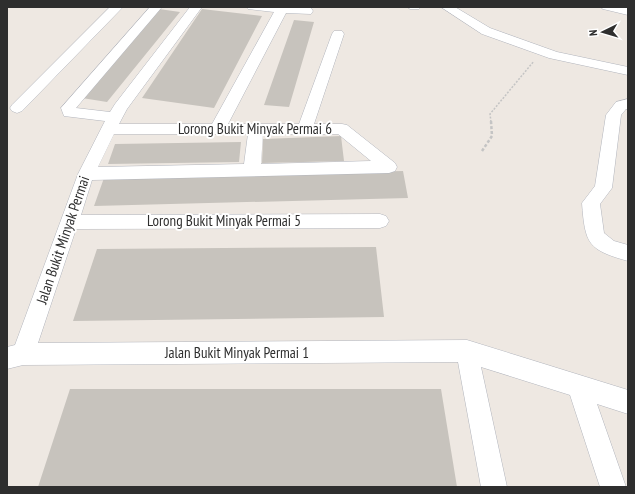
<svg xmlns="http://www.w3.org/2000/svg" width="635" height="494" viewBox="0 0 635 494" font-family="'PT Sans Narrow',sans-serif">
	<rect width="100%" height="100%" fill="#eee8e2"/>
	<path fill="#c7c3bd" d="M159,9L180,12L107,102L82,98Z
		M202,9L262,16L214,108L142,98Z
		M294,20L314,22L289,107L264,105Z
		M341,136L344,161L262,163L263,139Z
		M241,142L239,162L108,164L115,144Z
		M403,171L408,198L94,206L104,178Z
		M376,247L384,317L73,321L97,249Z
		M70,389H441L457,487H38Z"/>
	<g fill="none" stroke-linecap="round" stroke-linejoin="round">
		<g stroke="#b2b5bd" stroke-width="1">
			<path id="minor" d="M110,7H123L22,111L17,113L12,111L10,108L12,105Z
				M150,7H162L76,108L110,112L115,104L190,7H202L127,109L119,124H212L274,12L248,9L246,7H307L311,8L313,11L311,14L286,13L228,124H299L332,34L334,31H342L344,34L314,124H342L347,125L395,163L397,167L395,171L389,173L92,180L81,215L380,214L386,216L389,221L386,226L380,228L76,229L38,343L467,340L628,390V414L597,404L626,487H600L570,395L481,367L507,487H481L458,362L23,365L7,369V347L15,345L78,174L105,121L64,116L61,108ZM114,134H248L244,164L98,167ZM263,134H338L371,161L261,164Z
				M408,7H421L419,9H410Z
				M441,7H455L490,28L557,52L628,67V75L549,58L482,34Z
				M601,7H628V15L603,9Z
				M628,99V109H626L621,115L612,188L600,204L604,233L614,241L628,245V261C588,250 585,244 582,203L595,186L606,115L616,102Z"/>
		</g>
		<path stroke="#c4c4c4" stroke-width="1.5" stroke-dasharray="2 1.5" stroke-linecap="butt" d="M491,122L490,114L534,61"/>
		<path stroke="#c4c4c4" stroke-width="2.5" stroke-dasharray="3 2" stroke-linecap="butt" d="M482,151L492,136L491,121"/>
		<use href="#minor" fill="#fff" fill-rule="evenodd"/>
	</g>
	<g text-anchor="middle" stroke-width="4" stroke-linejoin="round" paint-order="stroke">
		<g font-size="15" fill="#2e2e2e" stroke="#fff">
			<text x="255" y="134">Lorong Bukit Minyak Permai 6</text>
			<text x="224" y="226">Lorong Bukit Minyak Permai 5</text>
			<text transform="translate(63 240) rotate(-71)" y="5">Jalan Bukit Minyak Permai</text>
			<text x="237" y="358">Jalan Bukit Minyak Permai 1</text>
		</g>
	</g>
	<rect width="635" height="494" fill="none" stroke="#2e2e2e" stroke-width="16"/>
	<g transform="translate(603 32) rotate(265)" stroke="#ffffff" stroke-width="3" paint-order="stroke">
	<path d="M0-3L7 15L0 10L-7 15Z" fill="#2e2e2e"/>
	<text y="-6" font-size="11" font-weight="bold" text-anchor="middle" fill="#2e2e2e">N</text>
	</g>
</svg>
